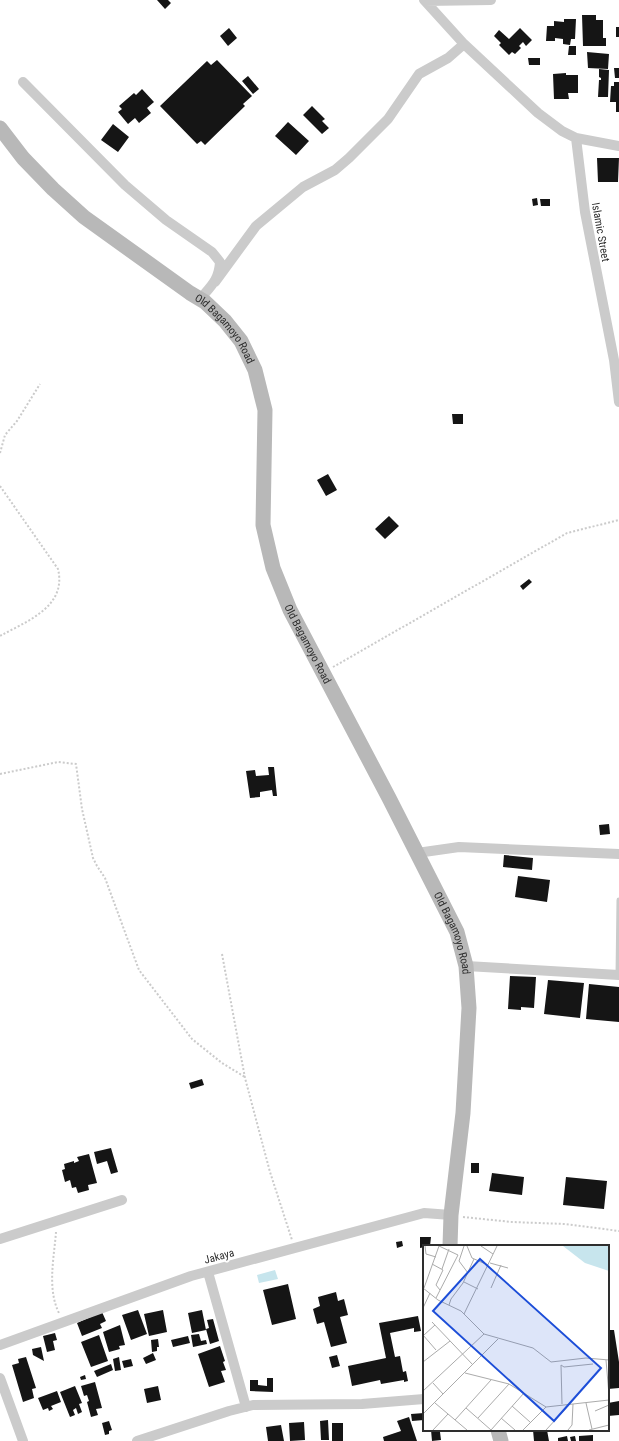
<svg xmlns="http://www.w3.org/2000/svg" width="619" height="1441" viewBox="0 0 619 1441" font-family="'Roboto Condensed',sans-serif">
	<rect width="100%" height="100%" fill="#fff"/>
	<path fill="#c7e5ed" d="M275,1270L278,1279L259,1283L257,1275Z"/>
	<path fill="#151515" d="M157,0H168L171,3L165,9Z
		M582,15H596V20H603V38H606V46H583Z
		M564,19H576L575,39H571L570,45L563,44V39L555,38V41H546L547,26H554V21L564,22Z
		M616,27H619V37H616Z
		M229,28L237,38L228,46L220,36Z
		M520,28L532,40L526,46L523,42L519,46L521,48L515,54L512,52L509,55L499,45L501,43L494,36L499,30L509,39Z
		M569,46H576V55H568Z
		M587,52L609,54L608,69L588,68Z
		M528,58H540V65H529Z
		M217,60L252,96L243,104L245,106L205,145L201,141L197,144L160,106L207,61L211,65Z
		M614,68H619V78H615Z
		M599,69L609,70L608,97H598L599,80H601V78L599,77Z
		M566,73V75H578V93H568L569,99H554L553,74Z
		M248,76L259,89L253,94L242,81Z
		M614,82H619V112H616V102H610L611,86H614Z
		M142,89L154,102L147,108L151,113L139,123L135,118L128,124L118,112L122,109L119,106L134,93L136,95Z
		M312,106L325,119L322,121L329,128L322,134L303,115Z
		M288,122L309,141L296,155L275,136Z
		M113,124L129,137L118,152L101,140Z
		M597,158H619L618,182H598Z
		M537,198L538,205L533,206L532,199Z
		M540,199H550V206H541Z
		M452,414H463V424H453Z
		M328,474L337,490L326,496L317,480Z
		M389,516L399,526L385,539L375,529Z
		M529,579L532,582L523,590L520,586Z
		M268,767H274L277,796H273L272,790L260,792V797L250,798L246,771L255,770L256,776L269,775Z
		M609,824L610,834L600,835L599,825Z
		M504,855L533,858L532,870L503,867Z
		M518,876L550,880L547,902L515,897Z
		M510,976L536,977L534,1008L521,1007V1010L508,1009Z
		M548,980L584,983L580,1018L544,1014Z
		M589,984L619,987V1022L586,1019Z
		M202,1079L204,1085L191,1089L189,1083Z
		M111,1148L118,1172L111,1174L107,1161L97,1164L94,1152Z
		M89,1154L97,1183L88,1185L89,1190L78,1193L76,1187L72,1188L70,1180L65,1182L62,1170L65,1169L64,1164L74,1161V1163L79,1161L77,1157Z
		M471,1163H479V1173H471Z
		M492,1173L524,1177L522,1195L489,1191Z
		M566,1177L607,1181L604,1209L563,1205Z
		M420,1237H431L430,1246L420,1248Z
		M402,1241L403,1246L397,1248L396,1242Z
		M288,1284L296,1319L272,1325L263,1290Z
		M336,1292L338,1301L344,1299L348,1315L340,1317L347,1343L331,1347L324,1322L317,1324L313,1309L320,1306L318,1297Z
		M138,1310L147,1334L131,1340L122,1315Z
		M163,1310L167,1332L149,1336L144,1314Z
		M202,1310L206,1330L192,1333L188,1313Z
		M102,1312L106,1321L100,1324L102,1328L82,1336L77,1323Z
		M418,1316L421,1331L414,1332V1328L390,1333L395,1357L400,1356L403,1372L406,1371L408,1381L404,1382V1380L381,1384L380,1380L352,1386L348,1366L386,1358L379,1323Z
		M213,1319L219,1341L210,1344L206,1329L209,1328L207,1320Z
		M120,1325L125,1345L119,1346L120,1349L109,1352L103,1332Z
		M608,1330H614L619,1362V1388L608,1389Z
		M55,1333L57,1340L53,1341L55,1350L47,1352L43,1336Z
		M199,1334L201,1341L206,1340L207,1344L193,1347L191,1335Z
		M99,1335L108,1361L91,1367L81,1342Z
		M188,1336L190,1343L173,1347L171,1340Z
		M158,1339L159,1347H157V1351L152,1352L151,1340Z
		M220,1346L225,1361L223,1362L226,1370L221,1371L225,1382L209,1387L198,1354Z
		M41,1347L44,1361L33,1355L32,1349Z
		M153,1353L156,1360L146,1364L143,1358Z
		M337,1355L340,1366L332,1368L329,1357Z
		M26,1357L36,1388L32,1389L34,1398L23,1402L12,1365L19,1363L18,1359Z
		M119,1357L121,1370L115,1371L113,1359Z
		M131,1359L133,1366L124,1368L122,1361Z
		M111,1364L113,1370L97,1377L94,1371Z
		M85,1375L86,1379L81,1380L80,1377Z
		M267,1378H273V1392L250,1391V1380H258V1385L267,1386Z
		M95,1382L102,1408L96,1409L98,1415L91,1417L87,1402L89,1401L87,1395L84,1396L81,1386Z
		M75,1386L82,1403L79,1404L82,1412L78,1414L76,1408L73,1410L75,1415L70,1417L60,1392Z
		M158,1386L161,1400L147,1403L144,1389Z
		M57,1391L61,1402L51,1406L53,1409L49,1411L48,1408L43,1410L38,1398Z
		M619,1401V1415L608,1416V1403Z
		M424,1413V1420L412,1421L411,1414Z
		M409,1417L417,1441H384L383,1437L401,1431L397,1421Z
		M328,1420L329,1440H321L320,1421Z
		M109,1421L112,1430L109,1431V1434L105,1435L102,1423Z
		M304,1422L305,1440L290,1441L289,1423Z
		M332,1423H343V1441H332Z
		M281,1425L284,1441H268L266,1427Z
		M431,1430H452V1431L440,1432L441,1440L432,1441Z
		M533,1430H547L549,1441H534Z
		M593,1435V1441H579V1436Z
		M567,1436L568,1441H558V1438Z
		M575,1436L576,1441H571L570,1437Z"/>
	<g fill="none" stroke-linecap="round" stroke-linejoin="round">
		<path stroke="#cbcbcb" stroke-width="2" stroke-dasharray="2 2" stroke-linecap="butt" d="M0,453L5,435L17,421L40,384
			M0,486L58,569C67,607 27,621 0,636
			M333,667L567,533L619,520
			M0,774L58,762L76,764L82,809L93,858L97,866L105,878L139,970L192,1039L222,1063L245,1077
			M222,954L245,1078L270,1172L292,1240
			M463,1217L512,1222L565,1224L619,1231
			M56,1232C54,1258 47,1289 59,1313"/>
		<path stroke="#cbcbcb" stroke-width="5" d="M618,975L619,900"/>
		<path stroke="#cbcbcb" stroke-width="10" d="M424,0L464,44L538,113L562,131L576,138L585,212L614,360L619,402
			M425,1L491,0
			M23,82L125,185L166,220L212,252L220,262C219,280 211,286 200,299
			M576,138L619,146
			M215,282L256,226L303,187L335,170L349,158L388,119L419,74L448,58L464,44
			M417,853L459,847L619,854
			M466,966L619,975
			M0,1239L122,1200
			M208,1272L246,1407
			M0,1345L191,1276L424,1213L451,1215
			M0,1378L23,1441
			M137,1441L229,1411L253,1405L362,1404L424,1399"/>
		<g stroke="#b8b8b8" stroke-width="15">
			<path id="s1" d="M0,128L23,158L53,189L84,217L190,293L205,302L225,321L241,341L255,370L265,410L263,525L273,568L290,610L389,798L457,932L466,966L469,1008L463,1113L451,1215L450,1246"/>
			<path d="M498,1430L501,1441"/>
		</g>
	</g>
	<g text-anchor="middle" stroke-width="4" stroke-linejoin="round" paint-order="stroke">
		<g font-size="11" fill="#2e2e2e" stroke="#fff">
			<text transform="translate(601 232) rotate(80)" y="4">Islamic Street</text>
			<text dy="4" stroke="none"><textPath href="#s1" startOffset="304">Old Bagamoyo Road</textPath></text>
			<text dy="4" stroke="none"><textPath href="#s1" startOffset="640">Old Bagamoyo Road</textPath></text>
			<text dy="4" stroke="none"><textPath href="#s1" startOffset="964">Old Bagamoyo Road</textPath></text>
			<text transform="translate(219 1256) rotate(-15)" y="4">Jakaya</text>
		</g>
	</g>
	<g transform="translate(423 1245)">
		<rect width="186" height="186" fill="#fff"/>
		<path d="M140,1H186V26L162,18Z" fill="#c7e5ed"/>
		<path fill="none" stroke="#ababab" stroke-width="1" d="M2,1L3,9L13,12M16,1L35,10M41,1L36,16L45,28M44,1L49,13L65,20M58,1L70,9M67,18L85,23M9,19L20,25L13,40L17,45M19,24L26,4M41,37L55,44M0,43L15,55L38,66L61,89L110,103L128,117L163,113L186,115M1,43L16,1M68,43L78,20M13,53L35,10M26,60L28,54L40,38L51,14M0,63L7,48M41,69L74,1M9,77L50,120M0,90L13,105M1,90L12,80M183,115L186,150M0,117L27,96M138,120L139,159M138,120L141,122L170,119M42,128L86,139L123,162L186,155M10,138L20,149M0,146L61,89M12,158L44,185M163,158L169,184M89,161L107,177M43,163L68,185M172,166L186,160M0,169L75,94M55,173L86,139M78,173L92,185M32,175L68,135M10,185L25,169M68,185L101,148M100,185L123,162M123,185L146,160M145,185L149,180L150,159M166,185L186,180"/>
		<path fill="#1d4ed8" fill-opacity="0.15" stroke="#1d4ed8" stroke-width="2" d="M57,14L178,123L131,176L10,66Z"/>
		<rect width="186" height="186" fill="none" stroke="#2e2e2e" stroke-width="2"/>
	</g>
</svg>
